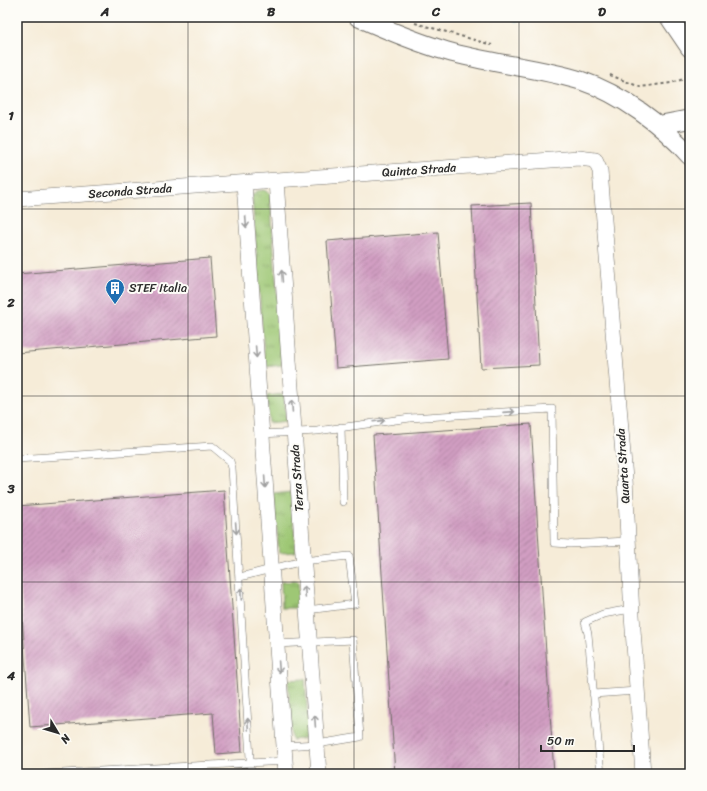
<svg xmlns="http://www.w3.org/2000/svg" width="707" height="791" viewBox="0 0 707 791" font-family="Sriracha,sans-serif">
	<defs>
		<pattern id="grass-tufts" width="24" height="20" patternUnits="userSpaceOnUse"><rect width="24" height="20" fill="#9ec774"/><path d="M3 7l-1-3M5 7V3M7 7l1-3M15 17l-1-3M17 17v-4M19 17l1-3" fill="none" stroke="#81a25f"/></pattern>
		<pattern id="building-hatch" width="6" height="6" patternUnits="userSpaceOnUse"><rect width="6" height="6" fill="#d19ec2"/><path d="M-1 1l2-2M0 6l6-6M5 7l2-2" fill="none" stroke="#aa819e"/></pattern>
	</defs>
	<rect width="100%" height="100%" fill="#fdfcf7"/>
	<filter id="ink" filterUnits="userSpaceOnUse"><feTurbulence type="fractalNoise" baseFrequency=".025" numOctaves="2"/><feDisplacementMap in="SourceGraphic" scale="8" xChannelSelector="R" yChannelSelector="G"/><feConvolveMatrix kernelMatrix="1 2 1 2 8 2 1 2 1" color-interpolation-filters="sRGB"/></filter>
	<filter id="wash" filterUnits="userSpaceOnUse"><feTurbulence type="fractalNoise" baseFrequency=".012" numOctaves="4" result="noise"/><feDisplacementMap in="SourceGraphic" scale="16" xChannelSelector="R" yChannelSelector="G"/><feGaussianBlur stdDeviation="0.9" result="paint"/><feColorMatrix in="noise" values="0 0 0 0 0 0 0 0 0 0 0 0 0 0 0 0 0 1.4 0 .05"/><feComposite in="paint" operator="in"/></filter>
	<g filter="url(#wash)">
		<rect width="100%" height="100%" fill="#f6ecd8"/>
		<path fill="url(#grass-tufts)" stroke="#647950" d="M264,190L270,194L282,365L265,367L252,195L257,191Z
			M284,394L286,421L269,423L267,396Z
			M291,492L296,552L279,553L274,494Z
			M298,581L299,608H282L281,582Z
			M305,679L309,738L292,740L288,680Z"/>
		<g fill="none" stroke-linecap="round" stroke-linejoin="round">
			<path stroke="#58bfd6" stroke-width="3.5" d="M513,17L515,20L530,17"/>
		</g>
		<g id="blocks">
			<path fill="url(#building-hatch)" d="M531,203L539,365L481,368L472,206Z
				M438,232L448,359L336,368L327,241Z
				M210,258L216,336L17,353V274Z
				M531,424L554,774H395L373,435Z
				M224,490L242,752L216,754L213,713L30,727L17,544V506Z"/>
		</g>
	</g>
	<g filter="url(#ink)">
		<use href="#blocks" fill-opacity="0" stroke="#726f68" stroke-width="1"/>
		<g fill="none" stroke-linecap="round" stroke-linejoin="round">
			<g stroke="#726f68" stroke-width="8">
				<path id="service" d="M341,427L343,502
					M261,434L317,431L410,418L552,409L554,543L570,544L628,541
					M17,459L212,446L230,461L232,468L251,774
					M240,577L303,561L349,556L355,604L307,610
					M277,644L353,640L360,737L317,744L284,746
					M593,694L637,691
					M44,774L285,761
					M601,774L588,634L585,622L603,614L631,609"/>
			</g>
			<g stroke="#726f68" stroke-width="16">
				<path id="minor" d="M276,181L319,774
					M244,183L286,774
					M17,199L579,158L595,160L600,171L625,479L632,615L643,774"/>
			</g>
			<g stroke="#726f68" stroke-width="20">
				<path id="tertiary" d="M358,17C387,30 416,42 446,51C490,64 537,67 582,81C621,94 663,125 690,156
					M669,17L690,48
					M659,125L690,119"/>
			</g>
			<path stroke="#726f68" stroke-width="2" stroke-dasharray="3 3" stroke-linecap="butt" d="M415,23L492,45
				M610,75L640,87L671,83L690,77"/>
			<use href="#service" stroke="#fff" stroke-width="7"/>
			<use href="#minor" stroke="#fff" stroke-width="15"/>
			<use href="#tertiary" stroke="#fff" stroke-width="18"/>
		</g>
		<defs><path id="oneway-shaft" d="M-6 0H5M1.5-3L5.5 0L1.5 3" fill="none" stroke-width="1.6" stroke-linecap="round" stroke-linejoin="round"/></defs>
		<g stroke="#a0a0a0">
			<use href="#oneway-shaft" transform="translate(246 222) rotate(86)"/>
			<use href="#oneway-shaft" transform="translate(282 276) rotate(-94)"/>
			<use href="#oneway-shaft" transform="translate(256 352) rotate(86)"/>
			<use href="#oneway-shaft" transform="translate(292 406) rotate(-94)"/>
			<use href="#oneway-shaft" transform="translate(509 412) rotate(-4)"/>
			<use href="#oneway-shaft" transform="translate(379 421) rotate(-7)"/>
			<use href="#oneway-shaft" transform="translate(265 482) rotate(86)"/>
			<use href="#oneway-shaft" transform="translate(236 528) rotate(86)"/>
			<use href="#oneway-shaft" transform="translate(305 592) rotate(-94)"/>
			<use href="#oneway-shaft" transform="translate(241 594) rotate(-93)"/>
			<use href="#oneway-shaft" transform="translate(279 667) rotate(86)"/>
			<use href="#oneway-shaft" transform="translate(315 721) rotate(-94)"/>
			<use href="#oneway-shaft" transform="translate(248 724) rotate(-93)"/>
		</g>
	</g>
	<path fill="none" stroke="#2b2b2b" stroke-width="1" stroke-opacity="0.55" d="M188,17V774M354,17V774M519,17V774M17,209H690M17,396H690M17,582H690"/>
	<defs>
		<g id="building-pin" transform="scale(1)"><path d="M0 17L-7.5 6A9.5 9.5 0 1 1 7.5 6Z" fill="#1f6fb2" stroke="#fdfcf7"/><path d="M-4-6H4V6H1V3H-1V6H-4ZM-2.5-4.3h1.7v1.8h-1.7ZM.8-4.3h1.7v1.8H.8ZM-2.5-1h1.7V.8h-1.7ZM.8-1h1.7V.8H.8Z" fill="#fff"/></g>
	</defs>
	<g fill-rule="evenodd">
		<use href="#building-pin" x="115" y="288"/>
	</g>
	<g text-anchor="middle" stroke-width="4" stroke-linejoin="round" paint-order="stroke">
		<g font-size="12" fill="#2b2b2b" stroke="#fdfcf7">
			<text transform="translate(419 170) rotate(-4)" y="4">Quinta Strada</text>
			<text transform="translate(130 191) rotate(-4)" y="4">Seconda Strada</text>
			<text transform="translate(623 466) rotate(-94)" y="4">Quarta Strada</text>
			<text transform="translate(297 478) rotate(-94)" y="4">Terza Strada</text>
		</g>
		<g font-size="12" fill="#2b2b2b" stroke="#fdfcf7" text-anchor="start">
			<text x="129" y="292">STEF Italia</text>
		</g>
	</g>
	<rect width="707" height="791" fill="none" stroke="#fdfcf7" stroke-width="44"/>
	<g transform="translate(58 733) rotate(128)" stroke="#fdfcf7" stroke-width="3" paint-order="stroke">
	<path d="M0-3L7 15L0 10L-7 15Z" fill="#2b2b2b"/>
	<text y="-6" font-size="11" font-weight="bold" text-anchor="middle" fill="#2b2b2b">N</text>
	</g>
	<path d="M541 745v6h93v-6" fill="none" stroke="#2b2b2b" stroke-width="2"/>
	<text x="547" y="745" font-size="12" fill="#2b2b2b" stroke="#fdfcf7" stroke-width="3" paint-order="stroke">50 m</text>
	<rect x="22" y="22" width="663" height="747" fill="none" stroke="#2b2b2b" stroke-width="1.5"/>
	<g font-size="13" text-anchor="middle" font-weight="bold" fill="#2b2b2b">
		<text x="105" y="16">A</text>
		<text x="271" y="16">B</text>
		<text x="436" y="16">C</text>
		<text x="602" y="16">D</text>
		<text x="11" y="120">1</text>
		<text x="11" y="307">2</text>
		<text x="11" y="493">3</text>
		<text x="11" y="680">4</text>
	</g>
</svg>
